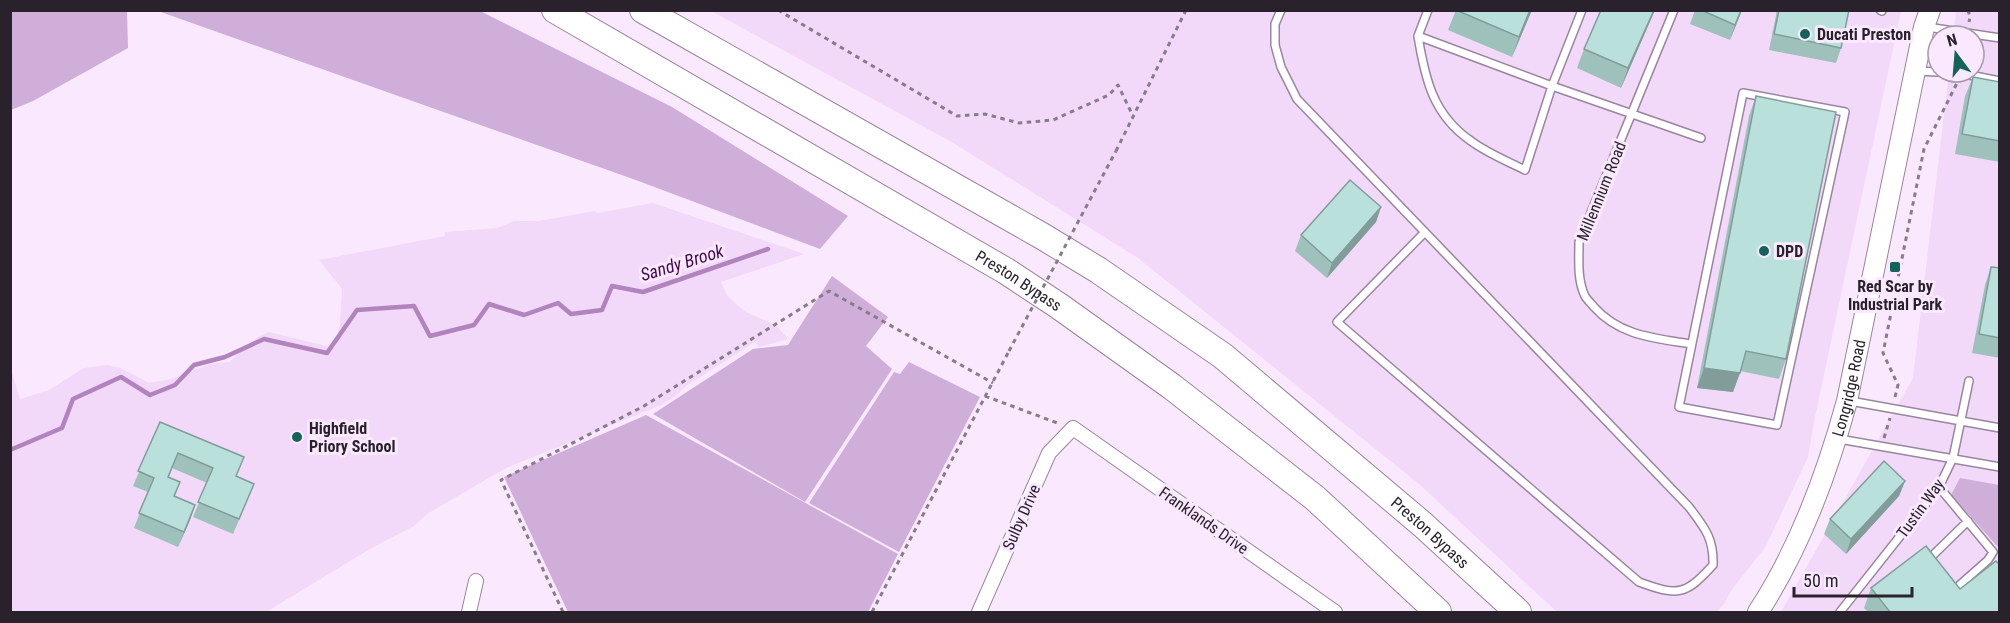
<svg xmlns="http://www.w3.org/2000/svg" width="2010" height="623" viewBox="0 0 2010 623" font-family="'Roboto Condensed',sans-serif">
	<rect width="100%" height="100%" fill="#fae9fe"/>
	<path fill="#f2d8f9" d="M711,11H1901L1814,422L1808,457L1766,546L1731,591L1724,604L1716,612H1557L1419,484L1138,258L950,141Z
		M1956,11H1999V612H1781L1913,378L1949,72H1974V36H1953Z
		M653,203L804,254L721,282L727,295L738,306L746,312L776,325L788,339L759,347L755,342L686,386L676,396L661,405L506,468L427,514L414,526L375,546L266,612H11L10,366L20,399L49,390L84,368L108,365L121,368L149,383L171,379L210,364L229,362L259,336L269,332L335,348L340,323L342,289L319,260L445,236V232L497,228L514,221H539L594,211L598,213Z"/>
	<path fill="#cfaed9" d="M11,10L127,11L128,48L33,101L11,110Z
		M158,11H480L672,107L848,216L820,249L633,179Z
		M832,276L888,317L866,346L892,369L805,502L653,414L753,349L788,345Z
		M909,362L980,397L899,552L809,503L894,372L900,374Z
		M646,415L898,554L868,612H568L504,477Z
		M1960,478L1999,485V548L1951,495Z"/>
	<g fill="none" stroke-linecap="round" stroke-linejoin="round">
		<path stroke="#b184bd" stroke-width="4.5" d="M10,450L62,428L73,399L121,377L150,395L175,385L194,365L225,357L264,339L327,353L357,310L414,306L430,336L474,325L489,304L524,315L558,303L571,314L602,310L612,286L643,292L768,249"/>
		<g stroke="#99869e" stroke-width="10">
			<path id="service" d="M1281,10L1275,24V45L1281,67L1297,99L1689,507C1704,527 1714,538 1713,565C1685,596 1677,596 1639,582L1337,322L1425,232
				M1428,10L1418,36L1552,86L1701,138
				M1674,10L1579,242C1579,259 1577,280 1585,296C1587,300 1592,304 1594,307C1620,336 1654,338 1691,344
				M1880,10L1882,11
				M1927,27L2000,38
				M1418,36C1425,79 1433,115 1471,141C1487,153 1507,161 1525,170L1552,86L1582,10
				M1916,71L1959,73L2000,81
				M1743,93L1845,112L1777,425L1679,407Z
				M1850,401L2000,428
				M1839,439L2000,467
				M1939,487L1993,552L1988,560L1954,590
				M1929,559L1968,521
				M1840,612L1939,487L1953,458L1969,381"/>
		</g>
		<g stroke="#99869e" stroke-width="16">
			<path id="minor" d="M469,612L476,581
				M979,612L1049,453L1073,428L1335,612"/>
		</g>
		<g stroke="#99869e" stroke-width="22">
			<g id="secondary">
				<path id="s1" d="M1758,612C1800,548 1827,474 1847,401L1924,27L1930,10"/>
			</g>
		</g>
		<g stroke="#99869e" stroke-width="28">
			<g id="motorway">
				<path id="s2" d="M555,10L1006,271L1059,306L1171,386L1315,498L1438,612"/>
				<path id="s3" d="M643,10L1042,236L1098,270L1223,356L1422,524L1518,612"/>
			</g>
		</g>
		<path stroke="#887c8b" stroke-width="3" stroke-dasharray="4.5 4.5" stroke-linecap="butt" d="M778,10L957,116L985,114L1019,123L1053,120L1109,95L1118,85L1133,116
			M1968,10L1970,17L1969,22
			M1116,151L1186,10
			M985,396L1060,424
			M1895,397L1898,385L1883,353L1924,149L1957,83
			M1884,438L1890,418
			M563,612L501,480L644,406L829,291L993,383
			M872,612L1009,351"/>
		<use href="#service" stroke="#fff" stroke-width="7"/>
		<use href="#minor" stroke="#fff" stroke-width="14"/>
		<use href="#secondary" stroke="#fff" stroke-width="20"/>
		<use href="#motorway" stroke="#fff" stroke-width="26"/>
		<path stroke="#887c8b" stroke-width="3" stroke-dasharray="4.5 4.5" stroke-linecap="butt" d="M1009,351L1116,151"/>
	</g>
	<path fill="#9fc1bc" d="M1456,10H1532L1512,57L1448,30Z
		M1601,10H1655L1621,88L1577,68L1584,49Z
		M1695,10H1742L1730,40L1690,24Z
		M1777,10H1849L1841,48L1836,63L1769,50Z
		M1973,77L2000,82V162L1955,154L1965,96Z
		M1756,96L1786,359L1779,379L1740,371L1733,392L1697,388L1749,116Z
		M1381,207L1376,222L1327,278L1295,251L1301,235Z
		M1991,267L2000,268V358L1972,353L1985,285Z
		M160,422L248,499L233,534L193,517L207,483L172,468L169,477L180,482L175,496L190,520L178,547L134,528L148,492L133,486Z
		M1905,481L1899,496L1846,554L1824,534L1830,519Z
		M1871,588L1960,589L2000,612H1868L1864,608Z"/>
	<path fill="#829d99" d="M1530,10H1532L1512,57L1519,37Z
		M1654,10H1655L1621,88L1628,68Z
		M1741,10H1742L1730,40L1735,25Z
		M1381,207L1376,222L1327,278L1332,263Z
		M1704,368L1740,373L1733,392L1697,388Z
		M1905,481L1899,496L1846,554L1851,539Z
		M195,505L190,520L178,547L184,532Z"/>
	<path fill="#b9e0db" stroke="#829d99" stroke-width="1.5" d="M1456,10H1530L1519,37Z
		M1601,10H1654L1628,68L1584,49Z
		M1701,10H1741L1735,25Z
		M1779,10H1849L1841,48L1774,34Z
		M1973,77L2000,82V141L1962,134Z
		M1756,96L1836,112L1786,359L1746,351L1740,373L1704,368Z
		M1350,180L1381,207L1332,263L1301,235Z
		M1991,267L2000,268V338L1979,334Z
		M160,422L244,457L236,476L254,484L239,519L198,502L213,468L178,453L168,477L180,482L174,496L195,505L184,532L139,513L154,478L138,471Z
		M1884,461L1905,481L1851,539L1830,519Z
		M1926,546L1960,589L1996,561L2000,565V612H1890L1871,588Z"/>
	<g fill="#15625b" stroke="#fae9fe" stroke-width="2">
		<circle cx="1805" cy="34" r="6"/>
		<circle cx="1764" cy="251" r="6"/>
		<rect x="1889" y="261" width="12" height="12" rx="3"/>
		<circle cx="297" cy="437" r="6"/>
	</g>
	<g text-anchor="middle" stroke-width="6" stroke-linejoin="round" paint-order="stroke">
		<g font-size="16" font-weight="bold" fill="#29222c" stroke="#fae9fe" text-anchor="start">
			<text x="1817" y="40">Ducati Preston</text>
			<text x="1776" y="257">DPD</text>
			<text x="1895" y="292" text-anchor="middle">Red Scar by<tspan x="1895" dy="18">Industrial Park</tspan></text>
			<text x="309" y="434">Highfield<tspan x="309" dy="18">Priory School</tspan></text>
		</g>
		<g font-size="16" fill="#29222c" stroke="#fae9fe">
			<text transform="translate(1601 191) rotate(-68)" y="6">Millennium Road</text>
			<text dy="6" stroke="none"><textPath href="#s2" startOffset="537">Preston Bypass</textPath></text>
			<text dy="6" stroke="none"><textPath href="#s1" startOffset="243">Longridge Road</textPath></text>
			<text transform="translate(1920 508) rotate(-54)" y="6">Tustin Way</text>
			<text transform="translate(1021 517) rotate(-66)" y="6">Sulby Drive</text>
			<text transform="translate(1204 520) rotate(35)" y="6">Franklands Drive</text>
			<text dy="6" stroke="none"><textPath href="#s3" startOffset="948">Preston Bypass</textPath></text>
		</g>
		<g font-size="18" font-style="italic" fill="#440a51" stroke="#fae9fe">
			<text transform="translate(682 263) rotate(-17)" y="6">Sandy Brook</text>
		</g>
	</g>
	<rect width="2010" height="623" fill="none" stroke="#29222c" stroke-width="24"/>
	<g transform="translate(1956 54) rotate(344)"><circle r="28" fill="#fae9fe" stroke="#a699aa" stroke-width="1.5"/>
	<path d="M0-4.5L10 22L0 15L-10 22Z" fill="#15625b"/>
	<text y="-9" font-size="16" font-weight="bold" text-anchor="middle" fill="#29222c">N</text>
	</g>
	<path d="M1794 587v9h118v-9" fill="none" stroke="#29222c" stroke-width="3"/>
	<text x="1803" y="587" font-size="18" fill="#29222c" stroke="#fae9fe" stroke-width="4.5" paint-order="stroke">50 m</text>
</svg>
